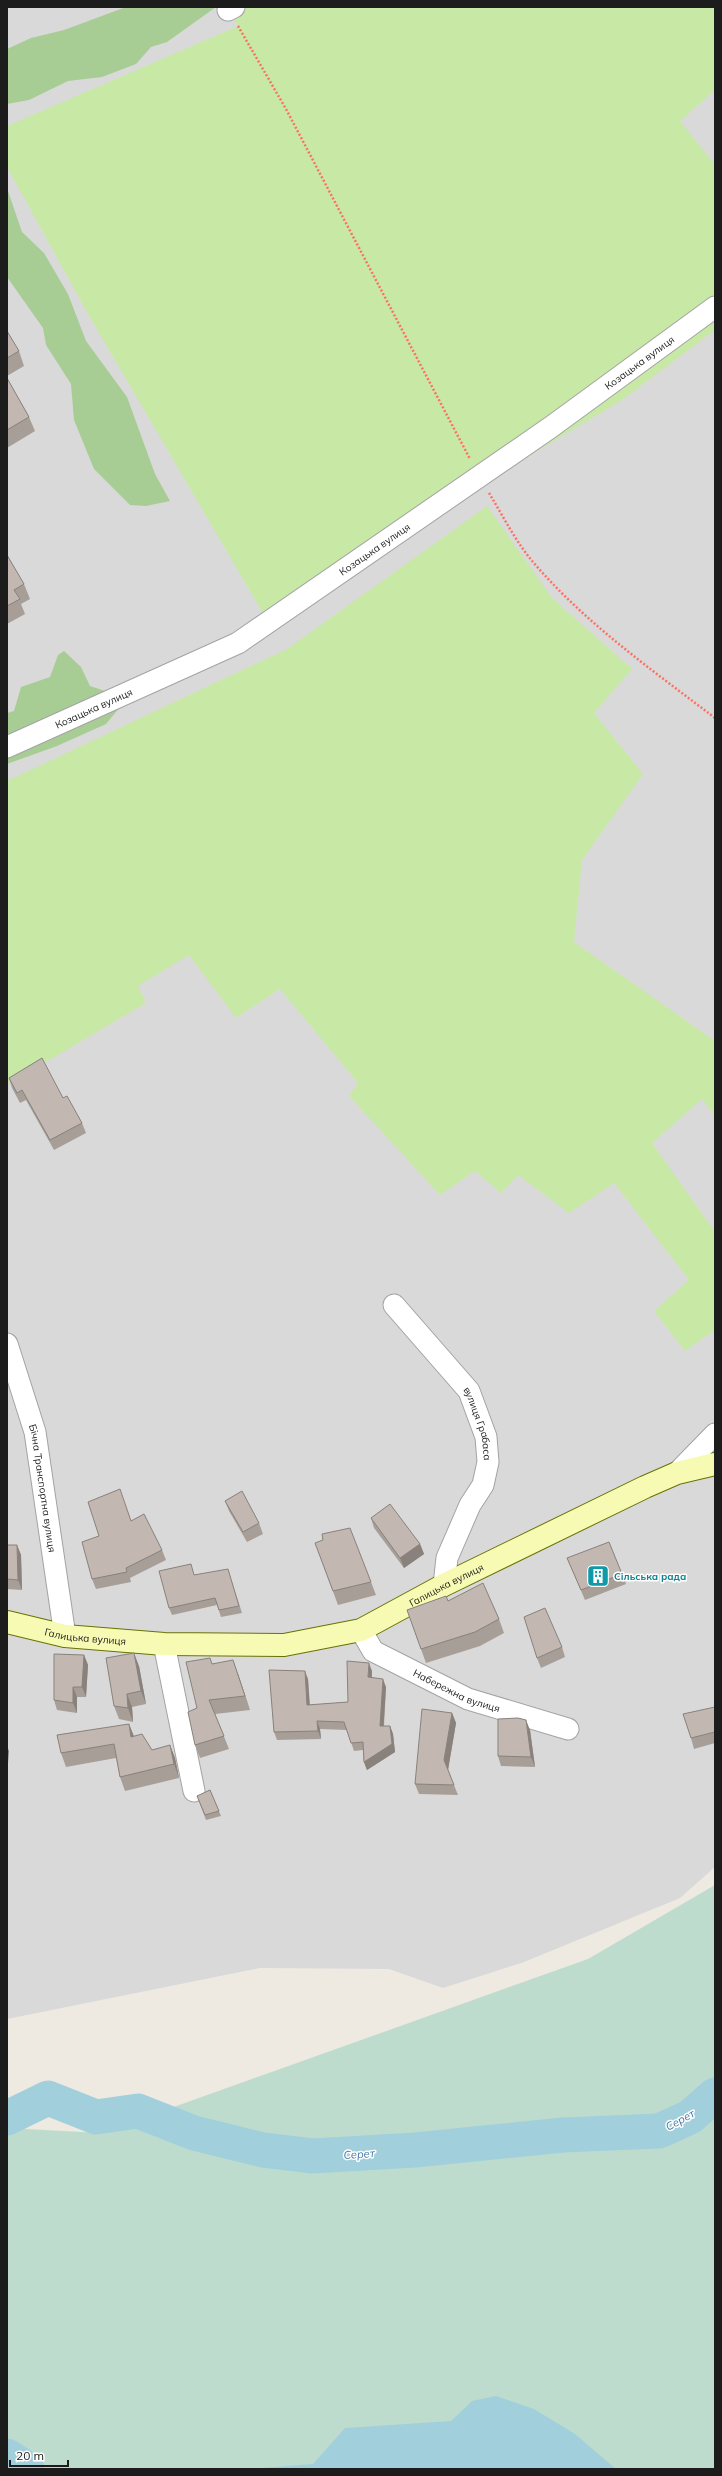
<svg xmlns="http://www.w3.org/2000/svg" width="722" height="2476" viewBox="0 0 722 2476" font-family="Mulish,sans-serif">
	<rect width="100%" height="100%" fill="#eee9e1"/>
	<path fill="#dad9d9" d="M7,7H715V1867L680,1898L524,1962L443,1988L389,1969L260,1968L7,2019Z"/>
	<path fill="#c8e9a6" d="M227,7H715V90L680,121L715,165V330L622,400L264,615L88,314L7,167V126L238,26Z
		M487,506L552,598L632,669L594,713L643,774L582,860L574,942L715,1041V1116L702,1099L652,1143L715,1232V1330L685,1351L654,1311L689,1280L614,1183L569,1213L518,1175L501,1193L475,1171L440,1195L349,1096L358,1083L280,989L236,1018L189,955L138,986L146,1003L7,1085V781L287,649Z"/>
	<path fill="#a7cd95" d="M126,7H216L167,42L151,47L136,64L102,77L68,81L29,100L7,104V49L31,38L64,30Z
		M7,188L22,232L44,253L68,294L86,341L127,397L155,474L170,501L146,506L130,505L94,469L74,420L71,384L46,345L43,328L7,277Z
		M64,651L81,667L90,686L111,693L120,707L106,724L57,746L7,764V713L14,711L21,687L50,677L58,655Z"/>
	<path fill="#bedcce" d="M715,1885V2469H7V2128L101,2133L588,1959Z"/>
	<path fill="#a1d0dc" d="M496,2396L534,2409L575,2434L616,2469H246L313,2464L345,2428L451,2421L472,2401Z"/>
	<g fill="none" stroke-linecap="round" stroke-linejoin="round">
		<path stroke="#a1d0dc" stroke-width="35" d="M7,2118L48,2098L96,2117L138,2111L194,2133L263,2150L313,2156L415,2150L563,2135L659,2131L690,2117L715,2095
			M7,2456L27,2469"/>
		<g stroke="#a3a3a3" stroke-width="23">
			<g id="minor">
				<path d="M228,10L234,7"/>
				<path id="s1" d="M7,747L238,643L551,427L715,307"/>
				<path id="s2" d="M394,1305L469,1391L486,1437L488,1462L483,1485L470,1505L447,1558L444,1585"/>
				<path id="s3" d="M7,1344L35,1432L65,1636"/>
				<path d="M677,1473L715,1434"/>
				<path id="s4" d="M361,1630L373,1651L468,1699L568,1729"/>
				<path d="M164,1644L194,1791"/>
			</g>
		</g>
		<g stroke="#687204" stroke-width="24">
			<g id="secondary">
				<path id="s5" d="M7,1622L65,1636L164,1644L284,1645L361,1630L444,1585L645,1487L677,1473L715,1464"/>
			</g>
		</g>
		<path stroke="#fb7265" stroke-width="2.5" stroke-dasharray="2 2" stroke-linecap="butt" d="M238,26L286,109L470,459
			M489,493C503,516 516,542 533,562C585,623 652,670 715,718"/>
		<use href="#minor" stroke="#fff" stroke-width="21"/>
		<use href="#secondary" stroke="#f7fab3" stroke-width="22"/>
	</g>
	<path fill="#a79e98" d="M7,331L19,351L24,366L7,376Z
		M7,378L29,417L35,431L7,448Z
		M7,555L24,584L30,599L21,604L25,614L7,624Z
		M9,1078L63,1098L82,1123L86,1133L54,1150L26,1100L20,1103L12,1088Z
		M225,1501L259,1523L263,1534L247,1542L229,1511Z
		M371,1518L420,1544L424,1554L404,1568L374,1528Z
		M131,1520L162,1550L166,1560L130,1578L131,1582L96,1589L92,1579L99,1536Z
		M315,1543L371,1582L376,1595L338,1605Z
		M7,1545H17L21,1555L22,1590L7,1589Z
		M567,1558L622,1574L626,1584L585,1600Z
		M195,1575L230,1576L242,1613L221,1617L217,1605L172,1615L169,1608Z
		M448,1601L499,1619L504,1633L480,1646L426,1663L407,1610Z
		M562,1647L565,1657L541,1668L537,1658Z
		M84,1655L88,1665L86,1697H77V1713L57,1710L54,1700Z
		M212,1664L238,1674L250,1710L215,1714L229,1749L200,1758L195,1745L197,1708Z
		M139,1666L146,1704L132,1707L133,1722L119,1719L114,1706Z
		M372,1671V1677L386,1687L384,1726H390L393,1734L395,1752L367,1770L364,1762L363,1750L354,1751L347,1730L320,1729L321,1739L277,1740L274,1732L308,1679L310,1705L348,1702Z
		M715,1707V1743L694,1749L691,1738Z
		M452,1713L456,1723L448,1770L458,1795L419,1794L415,1784Z
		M129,1724L134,1736L152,1750L170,1745L175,1758L179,1778L125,1791L120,1777L116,1758L66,1767L61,1753Z
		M530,1730L535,1767L501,1766L498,1756Z
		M210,1790L221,1816L206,1820L197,1796Z"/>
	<path fill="#88817c" d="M420,1544L424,1554L404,1568L400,1558Z
		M17,1545L21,1555L22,1590L18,1580Z
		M134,1653L139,1666L146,1704L141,1691Z
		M84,1655L88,1665L86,1697L82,1687Z
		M233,1660L238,1674L250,1710L245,1696Z
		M369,1663L372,1671L371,1685L368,1677Z
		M305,1671L308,1679L310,1713L307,1705Z
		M383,1679L386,1687L383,1734L380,1726Z
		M73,1687L77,1697V1713L73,1703Z
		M127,1694L132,1707L133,1722L128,1708Z
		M452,1713L456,1723L448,1770L444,1760Z
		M526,1720L530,1730L535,1767L531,1757Z
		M317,1721L320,1729L321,1739L318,1731Z
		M129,1724L134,1737H131Z
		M390,1726L393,1734L395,1752L367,1770L364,1762Z
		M170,1745L175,1758L179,1778L174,1764Z
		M7,1746L9,1751L7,1776Z"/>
	<path fill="#c2b8b1" stroke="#88817c" d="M7,331L19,351L7,358Z
		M7,378L29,417L7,430Z
		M7,555L24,584L14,590L20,599L7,606Z
		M42,1058L63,1098L67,1096L82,1123L50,1140L22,1090L17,1093L9,1078Z
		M120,1489L131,1521L144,1514L162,1550L126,1568L127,1572L92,1579L82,1542L99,1536L88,1502Z
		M242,1491L259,1523L243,1532L225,1501Z
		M390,1504L420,1544L400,1558L371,1518Z
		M350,1528L371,1582L333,1591L315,1543L323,1540L322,1534Z
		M609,1542L622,1574L581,1590L567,1558Z
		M7,1545H17L18,1580L7,1579Z
		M191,1564L194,1575L228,1569L239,1606L219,1610L215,1598L169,1608L159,1571Z
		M483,1583L499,1619L475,1632L421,1649L407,1610L446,1596L448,1601Z
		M545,1608L562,1647L537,1658L524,1617Z
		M134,1653L141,1691L127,1694L128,1708L114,1706L106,1658Z
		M54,1654L84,1655L82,1687H73V1703L54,1700Z
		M210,1658L212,1664L233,1660L245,1696L209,1700L224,1736L195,1745L188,1712L197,1708L186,1662Z
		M347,1661L369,1663L368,1677L383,1679L380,1726H390L392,1744L364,1762L363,1742L351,1743L344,1722L317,1721L318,1731L274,1732L269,1670L305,1671L307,1705L348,1702Z
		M715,1707V1732L691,1738L683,1714Z
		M422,1709L452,1713L444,1760L454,1785L415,1784Z
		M518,1718L526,1720L531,1757L498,1756V1719Z
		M129,1724L131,1737L142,1734L152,1750L170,1745L174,1764L120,1777L114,1744L61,1753L57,1735Z
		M210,1790L219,1811L205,1815L197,1796Z"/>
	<defs>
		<g id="building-square" transform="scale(1.15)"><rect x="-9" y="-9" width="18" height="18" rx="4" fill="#0f9aa8" stroke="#fff"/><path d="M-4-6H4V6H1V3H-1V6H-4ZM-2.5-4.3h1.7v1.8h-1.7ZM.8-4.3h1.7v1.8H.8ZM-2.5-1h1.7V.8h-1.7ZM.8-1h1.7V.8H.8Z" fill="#fff"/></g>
	</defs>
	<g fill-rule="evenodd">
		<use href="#building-square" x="598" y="1576"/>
	</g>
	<g text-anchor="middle" stroke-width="3" stroke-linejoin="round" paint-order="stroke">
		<g font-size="10" fill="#1c1c1c" stroke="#fff">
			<text dy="4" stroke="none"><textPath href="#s1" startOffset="743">Козацька вулиця</textPath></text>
			<text dy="4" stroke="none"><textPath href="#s1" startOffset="419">Козацька вулиця</textPath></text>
			<text dy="4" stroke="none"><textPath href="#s1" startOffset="95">Козацька вулиця</textPath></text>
			<text dy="4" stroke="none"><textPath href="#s2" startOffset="148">вулиця Грабаса</textPath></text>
			<text dy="4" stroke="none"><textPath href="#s3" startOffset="149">Бічна Транспортна вулиця</textPath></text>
			<text dy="4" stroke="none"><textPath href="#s5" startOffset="454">Галицька вулиця</textPath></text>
			<text dy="4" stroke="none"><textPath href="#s5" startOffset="80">Галицька вулиця</textPath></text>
			<text dy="4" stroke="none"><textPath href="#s4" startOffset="117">Набережна вулиця</textPath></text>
		</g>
		<g font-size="10" font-weight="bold" fill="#0d838f" stroke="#fff" text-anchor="start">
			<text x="614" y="1580">Сільська рада</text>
		</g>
		<g font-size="11" font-style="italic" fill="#4577a4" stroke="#fff">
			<text transform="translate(680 2120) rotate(-29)" y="4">Серет</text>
			<text transform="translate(359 2154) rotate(-4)" y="4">Серет</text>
		</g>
	</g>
	<rect width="722" height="2476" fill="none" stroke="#1c1c1c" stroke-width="16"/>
	<path d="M10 2460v6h58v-6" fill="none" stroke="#1c1c1c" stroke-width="2"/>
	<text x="16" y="2460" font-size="12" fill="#1c1c1c" stroke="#ffffff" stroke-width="3" paint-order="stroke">20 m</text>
</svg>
